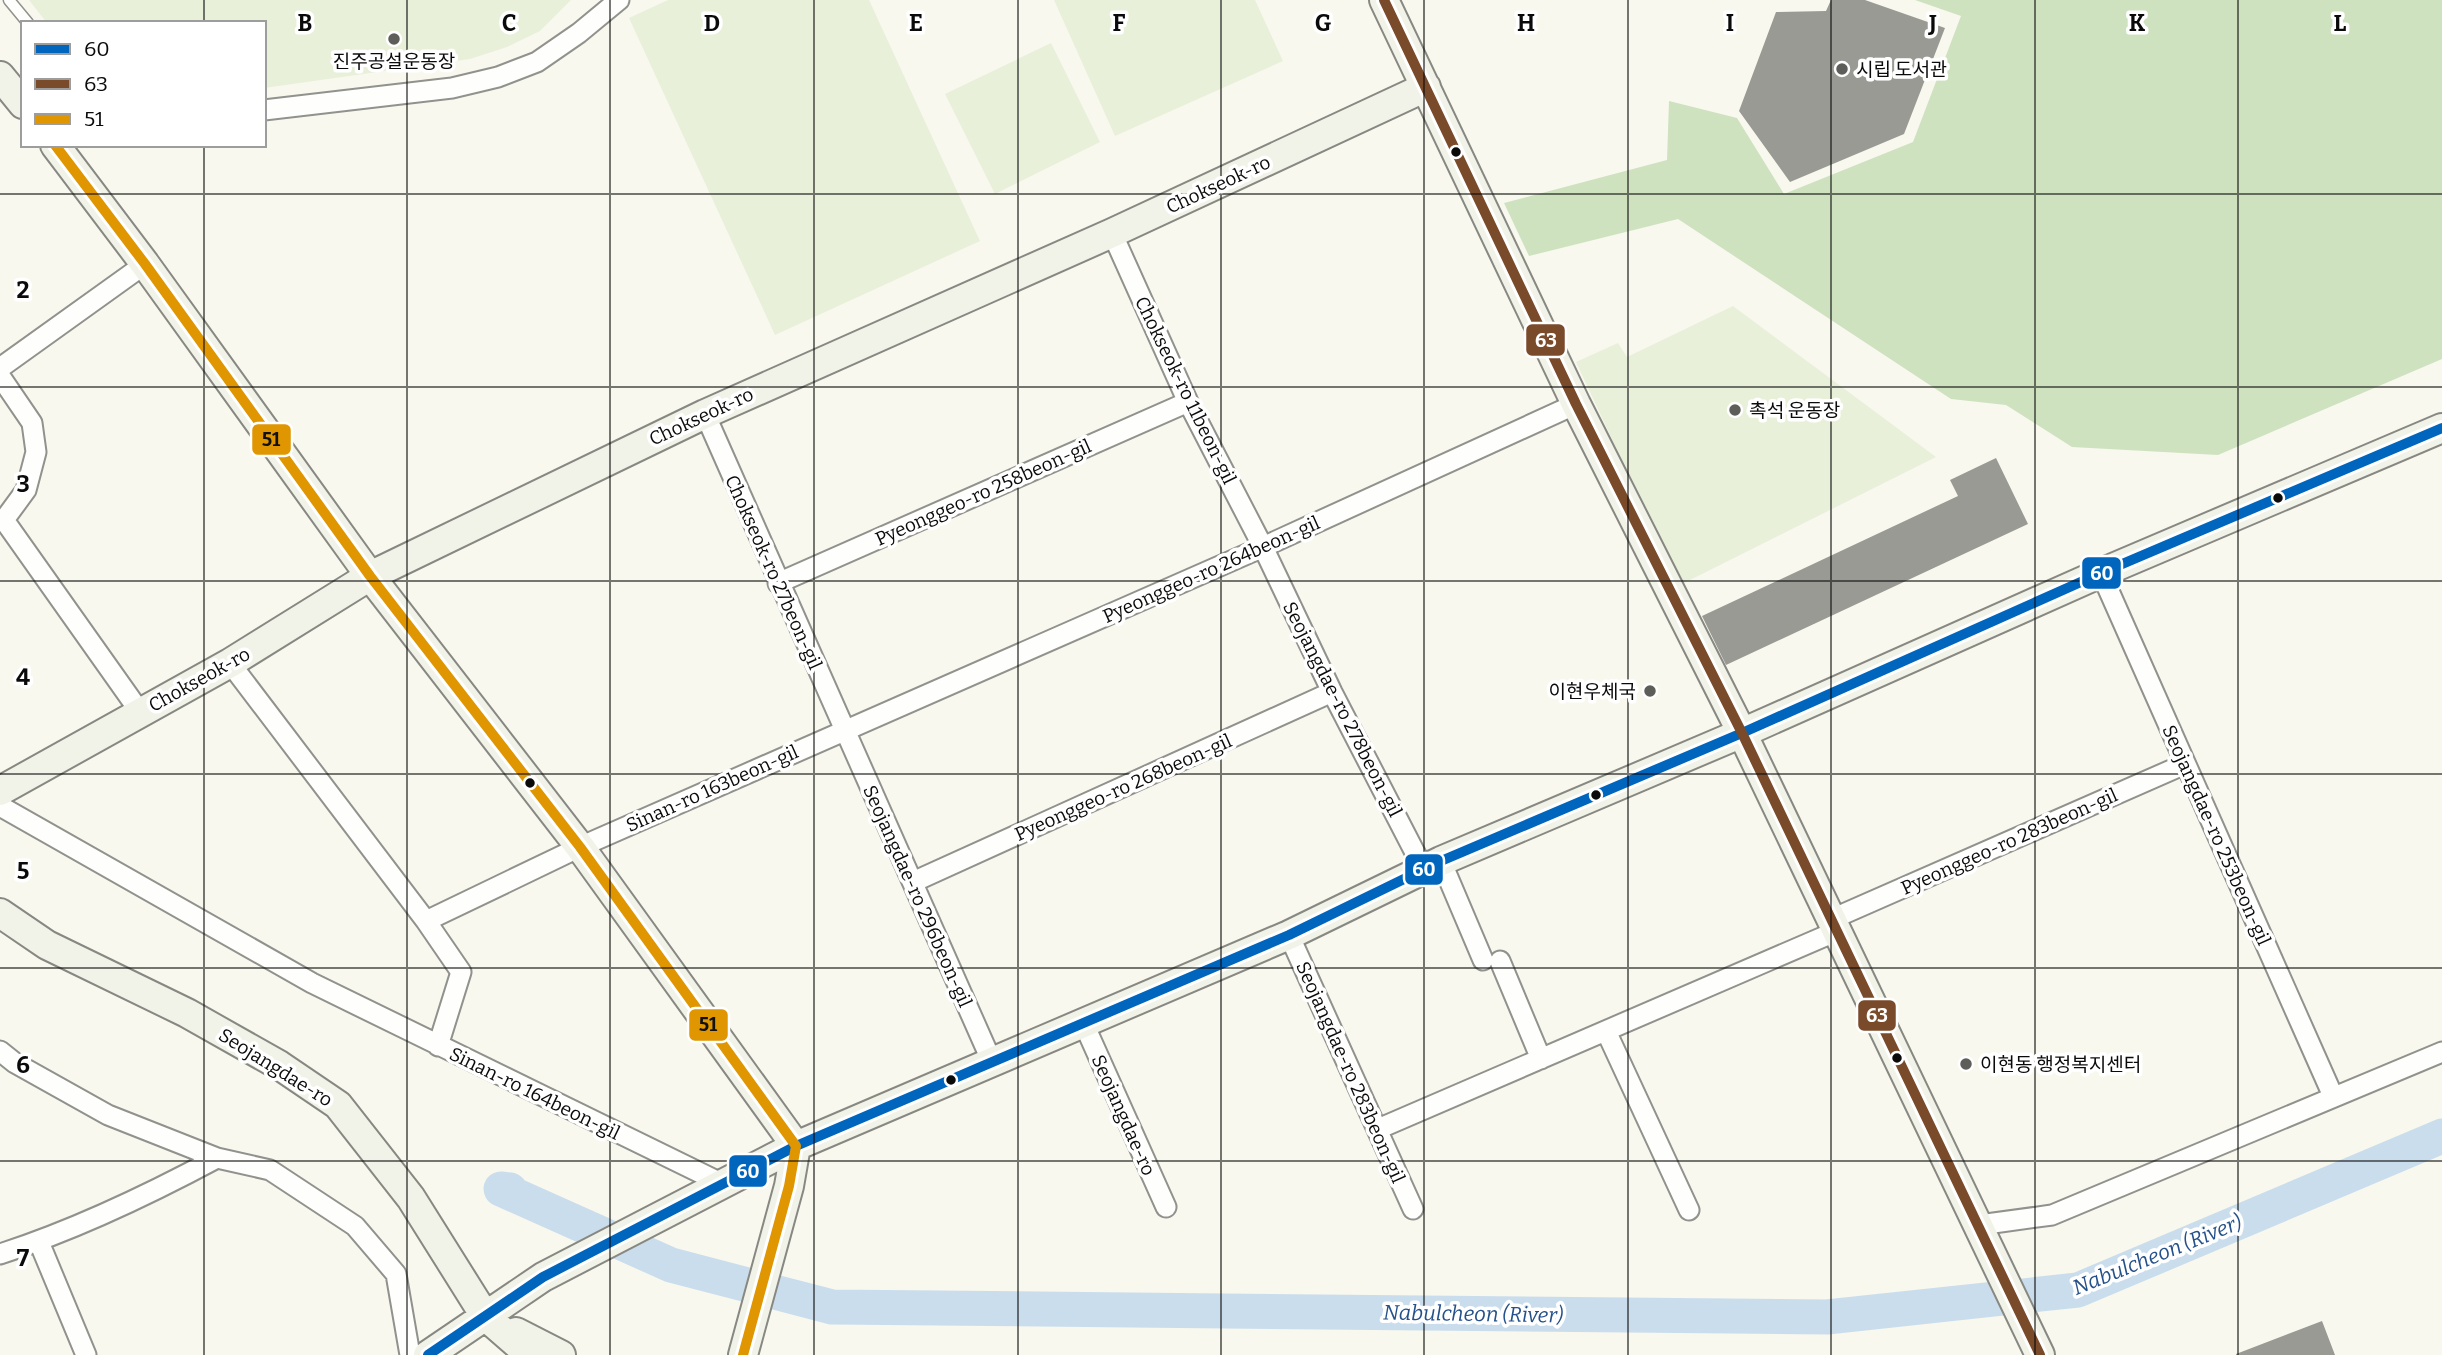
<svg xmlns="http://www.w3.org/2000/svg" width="2442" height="1355" viewBox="0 0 2442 1355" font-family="Bitter,'Noto Sans KR',serif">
	<rect width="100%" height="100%" fill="#f8f8ee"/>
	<path fill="#cee2c0" d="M1915,0H2442V359L2218,455L2072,447L2006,405L1951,399L1678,219L1529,256L1504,203L1667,160L1669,101L1737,118L1784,194L1913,142L1961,16Z"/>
	<path fill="#e8f0da" d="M29,0H571L540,31L507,47L470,59L264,88V23H47Z
		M668,0H869L980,241L775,335L629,18Z
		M1054,0H1255L1283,61L1115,136Z
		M1051,43L1100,142L995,194L945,94Z
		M1733,306L1936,457L1680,585L1576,362L1618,343L1627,357Z"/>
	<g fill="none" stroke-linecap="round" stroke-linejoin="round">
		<path stroke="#cadded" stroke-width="35" d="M510,1190L501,1189L671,1265L832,1307L1827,1317L2078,1290L2442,1136"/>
	</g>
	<path fill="#9a9a94" d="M1831,0H1865L1945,28L1904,134L1790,182L1739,111L1776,12L1826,11Z
		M1996,458L2028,524L1726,665L1702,616L1958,496L1950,480Z
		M2322,1321L2335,1355H2236V1354Z"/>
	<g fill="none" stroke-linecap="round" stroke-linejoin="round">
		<g stroke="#91918d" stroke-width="13">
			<path id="lane" d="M9,0L28,23"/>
		</g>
		<g stroke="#91918d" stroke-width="23">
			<path id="street" d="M264,110L452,88L498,77L537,62L579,33L619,0
				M1112,233L1188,402L1263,547L1332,692L1424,870
				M0,368L145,264
				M0,376L32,423L36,452L26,490L4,520
				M705,414L992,1062
				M4,520L140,712
				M2101,573L2333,1096
				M778,583L1188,402
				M230,663L426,921L461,972L438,1046
				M0,806L312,983L721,1183
				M1441,861L1483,960
				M913,882L1332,692
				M1832,919L2185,764
				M426,921L580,847L1263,547L1576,404
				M1289,935L1413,1209
				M1500,961L1541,1059
				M1083,1022L1166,1207
				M1606,1031L1689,1210
				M0,1051L15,1063L108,1115L217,1158L270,1170L355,1226L396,1274L410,1355
				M1378,1129L1837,931
				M1979,1225L2052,1215L2442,1052
				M39,1242L86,1355
				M0,1254C75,1230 148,1195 217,1158"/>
		</g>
		<g stroke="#888883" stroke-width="32">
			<path id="secondary" d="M1384,0L1576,404L1742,733L2040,1355
				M0,76L23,104
				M55,145L145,264L370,576L580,847L796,1146L789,1186L743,1355
				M0,791L230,663L370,576L705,414L1112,233L1426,87
				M0,913L47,945L187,1013L279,1065L338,1105L411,1198L485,1316L530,1355
				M516,1332L561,1355
				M428,1355L543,1277L796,1146L1289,935L1441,861L1742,733L2101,573L2442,428"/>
		</g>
		<use href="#lane" stroke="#fefefc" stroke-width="10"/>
		<use href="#street" stroke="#fefefc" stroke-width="19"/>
		<use href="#secondary" stroke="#f2f3e8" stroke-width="28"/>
		<g stroke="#fff" stroke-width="16">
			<path id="bus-1" d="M428,1355L543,1277L796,1146L1289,935L1441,861L1742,733L2101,573L2442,428"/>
		</g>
		<g stroke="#fff" stroke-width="16">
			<path id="bus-2" d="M1384,0L1576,404L1742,733L2040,1355"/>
		</g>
		<g stroke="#fff" stroke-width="16">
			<path id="bus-3" d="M55,145L145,264L370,576L580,847L796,1146L789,1186L743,1355"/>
		</g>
		<use href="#bus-1" stroke="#0065bd" stroke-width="10"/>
		<use href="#bus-2" stroke="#7a4b2a" stroke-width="10"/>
		<use href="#bus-3" stroke="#df9601" stroke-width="10"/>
	</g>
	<path fill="none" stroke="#0a0a0a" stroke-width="2" stroke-opacity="0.55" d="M204,0V23M407,0V1355M610,0V1355M814,0V1355M1018,0V1355M1221,0V1355M1424,0V1355M1628,0V1355M1831,0V1355M2035,0V1355M2238,0V1355M204,145V1355M0,194H2442M0,387H2442M0,581H2442M0,774H2442M0,968H2442M0,1161H2442"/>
	<g fill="#5d5d5a" stroke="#fff" stroke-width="2.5">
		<circle cx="394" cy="39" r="7"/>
		<circle cx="1842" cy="69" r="7"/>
		<circle cx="1735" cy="410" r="7"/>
		<circle cx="1650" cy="691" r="7"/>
		<circle cx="1966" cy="1064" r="7"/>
	</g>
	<g fill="#0a0a0a" stroke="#fff" stroke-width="2.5">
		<circle cx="1456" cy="152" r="6"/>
		<circle cx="2278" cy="498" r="6"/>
		<circle cx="530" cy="783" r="6"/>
		<circle cx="1596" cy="795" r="6"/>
		<circle cx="1897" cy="1058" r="6"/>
		<circle cx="951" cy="1080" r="6"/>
	</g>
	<g text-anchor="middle" stroke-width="7" stroke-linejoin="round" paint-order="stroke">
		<g font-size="19" fill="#0a0a0a" stroke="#fff" text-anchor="start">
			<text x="394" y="68" text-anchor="middle">진주공설운동장</text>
			<text x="1856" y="76">시립 도서관</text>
			<text x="1749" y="417">촉석 운동장</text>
			<text x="1636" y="698" text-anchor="end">이현우체국</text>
			<text x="1980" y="1071">이현동 행정복지센터</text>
		</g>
		<g font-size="19" fill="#0a0a0a" stroke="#fff">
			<text transform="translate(1218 184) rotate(-25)" y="7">Chokseok-ro</text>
			<text transform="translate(1186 390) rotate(64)" y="7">Chokseok-ro 11beon-gil</text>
			<text transform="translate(701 416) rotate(-25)" y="7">Chokseok-ro</text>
			<text transform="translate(983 492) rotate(-24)" y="7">Pyeonggeo-ro 258beon-gil</text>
			<text transform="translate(1211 569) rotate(-24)" y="7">Pyeonggeo-ro 264beon-gil</text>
			<text transform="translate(774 572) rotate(66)" y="7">Chokseok-ro 27beon-gil</text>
			<text transform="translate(199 679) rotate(-29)" y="7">Chokseok-ro</text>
			<text transform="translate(1343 709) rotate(63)" y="7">Seojangdae-ro 278beon-gil</text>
			<text transform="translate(1123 787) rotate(-24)" y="7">Pyeonggeo-ro 268beon-gil</text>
			<text transform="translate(712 788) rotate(-24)" y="7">Sinan-ro 163beon-gil</text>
			<text transform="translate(2217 835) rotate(66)" y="7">Seojangdae-ro 253beon-gil</text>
			<text transform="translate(2009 841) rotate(-24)" y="7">Pyeonggeo-ro 283beon-gil</text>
			<text transform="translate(918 896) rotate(66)" y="7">Seojangdae-ro 296beon-gil</text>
			<text transform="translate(276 1067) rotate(32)" y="7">Seojangdae-ro</text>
			<text transform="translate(1351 1072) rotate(66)" y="7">Seojangdae-ro 283beon-gil</text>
			<text transform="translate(535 1093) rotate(26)" y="7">Sinan-ro 164beon-gil</text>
			<text transform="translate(1124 1115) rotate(66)" y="7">Seojangdae-ro</text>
		</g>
		<g font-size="21" font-style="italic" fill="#25518a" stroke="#fff">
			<text transform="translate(2157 1255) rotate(-22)" y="7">Nabulcheon (River)</text>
			<text transform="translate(1473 1314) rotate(1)" y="7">Nabulcheon (River)</text>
		</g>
	</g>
	<g font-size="23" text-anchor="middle" font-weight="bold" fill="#0a0a0a" stroke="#fff" stroke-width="7" stroke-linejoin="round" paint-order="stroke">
		<text x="305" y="31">B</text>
		<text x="509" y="31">C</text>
		<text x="712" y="31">D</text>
		<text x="916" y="31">E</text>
		<text x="1119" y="31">F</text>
		<text x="1323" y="31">G</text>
		<text x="1526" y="31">H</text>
		<text x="1730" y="31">I</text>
		<text x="1933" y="31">J</text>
		<text x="2137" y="31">K</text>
		<text x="2340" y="31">L</text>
		<text x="23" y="298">2</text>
		<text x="23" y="492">3</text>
		<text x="23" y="685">4</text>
		<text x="23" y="879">5</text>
		<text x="23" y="1073">6</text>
		<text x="23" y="1266">7</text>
	</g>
	<g stroke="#fff" stroke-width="2.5">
		<rect x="1525" y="323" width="41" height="34" rx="7" fill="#7a4b2a"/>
		<rect x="251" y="423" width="41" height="33" rx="7" fill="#df9601"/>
		<rect x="2081" y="556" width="41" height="34" rx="7" fill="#0065bd"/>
		<rect x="1404" y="853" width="40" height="33" rx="7" fill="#0065bd"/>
		<rect x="1857" y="999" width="40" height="33" rx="7" fill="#7a4b2a"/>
		<rect x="688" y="1008" width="41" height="34" rx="7" fill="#df9601"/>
		<rect x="728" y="1154" width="40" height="34" rx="7" fill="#0065bd"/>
	</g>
	<g font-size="19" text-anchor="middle" font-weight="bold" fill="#fff">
		<text x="1546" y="347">63</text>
		<text x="2102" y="580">60</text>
		<text x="1424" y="876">60</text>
		<text x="1877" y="1022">63</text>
		<text x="748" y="1178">60</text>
	</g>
	<g font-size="19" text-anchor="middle" font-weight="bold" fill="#111">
		<text x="271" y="446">51</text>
		<text x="708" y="1031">51</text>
	</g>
	<rect x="21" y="21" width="245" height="126" fill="#ffffff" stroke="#9d9d9d" stroke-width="2"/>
	<rect x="35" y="44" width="35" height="10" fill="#0065bd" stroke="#9d9d9d" stroke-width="2"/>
	<text x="84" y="56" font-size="21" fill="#0a0a0a">60</text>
	<rect x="35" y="79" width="35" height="10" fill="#7a4b2a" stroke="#9d9d9d" stroke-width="2"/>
	<text x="84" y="91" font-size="21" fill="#0a0a0a">63</text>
	<rect x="35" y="114" width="35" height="10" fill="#df9601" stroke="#9d9d9d" stroke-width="2"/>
	<text x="84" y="126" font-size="21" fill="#0a0a0a">51</text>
</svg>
